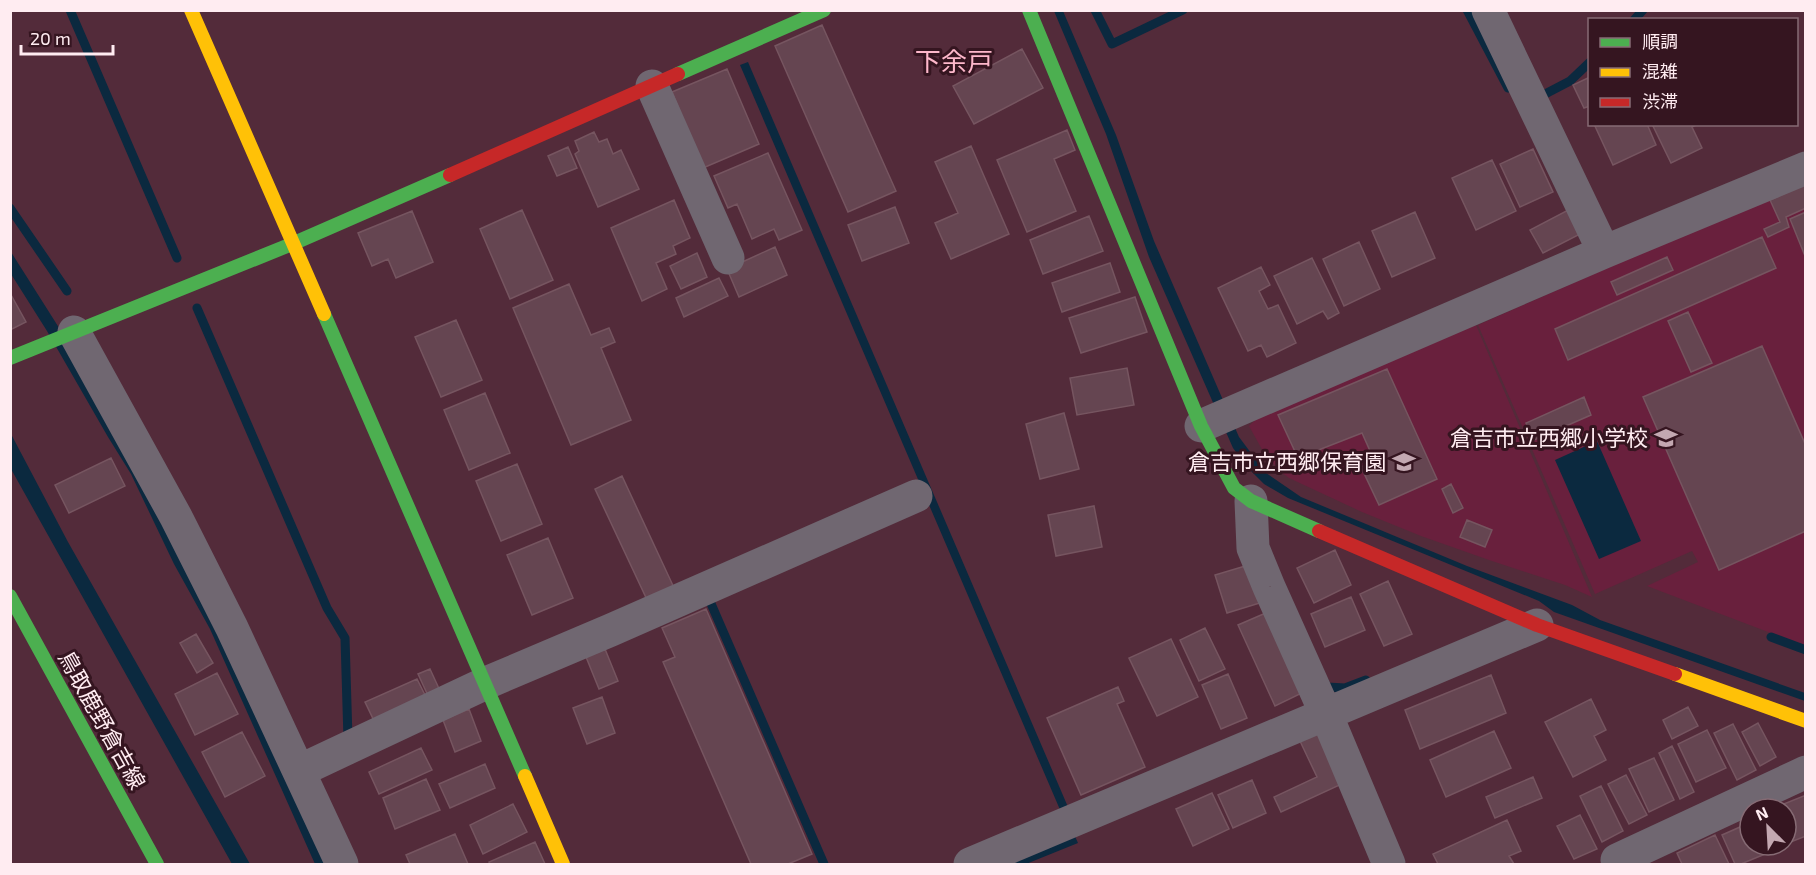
<svg xmlns="http://www.w3.org/2000/svg" width="1816" height="875" viewBox="0 0 1816 875" font-family="'Exo 2','Noto Sans JP',sans-serif">
	<rect width="100%" height="100%" fill="#532b3a"/>
	<path fill="#69203d" d="M1805,181V646L1647,586L1698,562L1692,551L1595,594L1478,325Z
		M1476,325L1592,597L1565,585L1489,560L1421,536L1362,512L1289,478L1281,472L1264,453L1249,426L1256,419Z"/>
	<path fill="#0b293f" d="M1054,11H1063L1116,135L1154,241L1239,437L1266,473L1301,497L1467,566L1572,605L1600,620L1805,693V701L1554,612L1539,601L1288,498L1264,484L1248,468L1233,448L1149,257L1106,134Z
		M748,62L1068,807L1061,812L740,65Z
		M11,252L75,353L118,426L332,864H315L210,629L174,564L131,474L108,437L47,331L11,274Z
		M11,434L68,542L250,864H232L11,469Z
		M1597,441L1641,541L1599,559L1555,460Z
		M1074,834L1078,843L1026,864H1004Z"/>
	<g fill="none" stroke-linecap="round" stroke-linejoin="round">
		<path stroke="#0b293f" stroke-width="9" d="M70,10L177,258
			M1095,10L1112,44L1183,10
			M1467,10L1508,88
			M1634,20L1643,10
			M1547,93L1570,81L1590,62
			M10,208L67,291
			M197,308L327,608L345,638L348,739
			M709,599L824,864
			M1771,637L1806,650
			M1324,681L1327,687L1345,688L1366,680"/>
	</g>
	<path fill="#654551" stroke="#765560" stroke-width="1.5" d="M822,25L896,191L848,212L775,46Z
		M1022,49L1043,88L974,124L953,86Z
		M727,69L759,144L703,168L672,92Z
		M1590,77V106L1584,108L1573,85Z
		M1594,124H1647L1656,145L1613,165Z
		M1652,124H1698L1692,127L1702,148L1671,163Z
		M1067,130L1075,150L1054,159L1076,211L1027,232L997,160Z
		M594,132L599,142L607,139L613,154L621,150L639,189L598,207L575,154L579,151L575,141Z
		M971,146L1009,234L951,259L935,223L958,213L935,162Z
		M568,147L577,168L557,176L548,156Z
		M1533,149L1553,192L1520,207L1500,164Z
		M768,153L802,230L779,240L774,229L752,239L737,204L728,208L714,176Z
		M1492,160L1516,211L1476,230L1452,178Z
		M1806,184V208L1786,217L1789,227L1768,237L1764,229L1780,222L1770,200Z
		M674,200L690,238L673,246L676,254L656,263L667,289L642,301L611,228Z
		M895,207L909,243L862,261L848,225Z
		M1574,207L1586,231L1543,253L1530,230Z
		M522,210L553,280L510,299L480,229Z
		M412,211L433,262L396,278L388,259L372,266L358,233Z
		M1415,212L1435,258L1392,277L1372,231Z
		M1806,212V256H1805L1790,219Z
		M1089,216L1103,251L1043,274L1030,240Z
		M1762,237L1776,268L1568,360L1555,329Z
		M1359,242L1380,289L1344,306L1323,259Z
		M775,247L787,275L739,297L727,269Z
		M697,253L707,277L681,289L670,266Z
		M1667,257L1673,270L1617,295L1611,282Z
		M1312,258L1339,313L1328,319L1323,311L1297,324L1274,276Z
		M1110,263L1120,292L1062,312L1052,283Z
		M1261,267L1270,285L1259,291L1268,309L1278,305L1296,343L1267,357L1261,345L1248,351L1218,288Z
		M719,278L728,296L684,317L676,298Z
		M569,284L591,335L609,328L615,342L601,348L631,420L571,445L513,308Z
		M10,293L26,322L10,330Z
		M1135,297L1147,332L1081,353L1069,318Z
		M1688,312L1712,363L1691,372L1668,321Z
		M456,320L482,380L441,397L415,337Z
		M1762,346L1806,446V531L1719,570L1643,397Z
		M1127,368L1134,405L1077,415L1070,378Z
		M1387,369L1437,479L1379,505L1361,467L1374,460L1362,433L1298,458L1278,415Z
		M485,393L510,453L469,470L444,410Z
		M1584,397L1591,415L1534,440L1526,423Z
		M1064,413L1079,469L1040,479L1026,424Z
		M111,458L125,486L69,513L55,485Z
		M517,464L542,524L501,541L476,481Z
		M622,476L676,592L649,604L595,489Z
		M1451,484L1463,508L1453,513L1442,489Z
		M1094,506L1102,547L1056,556L1048,515Z
		M1467,520L1492,530L1485,547L1460,537Z
		M548,538L573,598L532,615L507,555Z
		M1335,550L1351,585L1314,603L1297,568Z
		M1252,564L1263,602L1227,613L1215,575Z
		M1388,581L1412,634L1384,646L1360,594Z
		M1351,597L1365,630L1325,647L1311,614Z
		M706,609L812,854L788,864H751L663,662L675,657L662,628Z
		M1268,612L1304,692L1275,706L1238,625Z
		M1205,628L1225,669L1199,681L1180,640Z
		M196,634L213,663L197,673L180,643Z
		M1171,639L1198,697L1157,716L1129,658Z
		M605,649L618,681L599,689L586,657Z
		M430,669L442,695L430,700L418,674Z
		M217,673L238,714L195,735L175,694Z
		M1228,674L1247,718L1221,729L1202,685Z
		M1491,675L1506,713L1420,749L1405,710Z
		M417,679L429,703L377,727L365,702Z
		M1118,687L1124,701L1117,704L1145,767L1081,795L1047,718Z
		M602,697L615,733L587,744L573,708Z
		M1591,699L1606,730L1594,736L1606,760L1573,777L1545,722Z
		M1688,707L1698,726L1672,739L1663,720Z
		M469,709L481,741L455,752L443,720Z
		M1758,723L1776,757L1760,766L1742,732Z
		M1733,724L1756,770L1737,780L1714,733Z
		M1320,730L1344,783L1281,812L1274,797L1317,777L1299,739Z
		M1707,730L1726,768L1696,782L1678,744Z
		M1494,731L1511,768L1446,797L1430,760Z
		M242,732L265,776L225,797L202,752Z
		M1672,746L1694,792L1680,799L1659,753Z
		M421,748L432,770L379,794L369,772Z
		M1654,758L1674,800L1649,812L1629,769Z
		M485,764L495,788L450,808L439,784Z
		M1626,775L1647,815L1629,824L1608,784Z
		M1533,777L1542,798L1495,818L1486,797Z
		M426,779L440,810L395,829L383,798Z
		M1252,780L1266,813L1233,828L1218,795Z
		M1601,786L1623,831L1602,842L1580,796Z
		M1212,793L1229,829L1193,846L1176,809Z
		M1806,795V836L1788,843L1786,837V809L1774,808Z
		M513,804L527,832L483,854L470,825Z
		M1750,814V845H1782V847L1741,864H1735L1722,835L1749,823L1746,816Z
		M1580,815L1597,849L1574,859L1557,826Z
		M1507,820L1521,851L1509,856L1514,864H1438L1433,854Z
		M455,834L468,864H410L406,855Z
		M1715,835L1729,864H1682L1677,853Z
		M535,842L545,864H490L489,862Z"/>
	<g fill="none" stroke-linecap="round" stroke-linejoin="round">
		<path stroke="#706771" stroke-width="33" d="M1488,10L1604,252
			M652,86L728,258
			M74,332L176,517L232,628L342,864
			M1201,426L1604,252L1806,168
			M1251,501L1253,548L1269,587L1326,714L1389,864
			M299,771L486,683L611,630L916,496
			M1617,860L1806,772
			M970,864L1537,625"/>
		<path stroke="#4caf50" stroke-width="14" d="M1029,10L1201,426L1234,488L1251,501L1319,531
			M678,74L824,10
			M324,314L525,776
			M10,358L292,244L450,175
			M10,596L157,864"/>
		<path stroke="#ffc107" stroke-width="14" d="M191,10L324,314
			M1675,674L1806,721
			M525,776L563,864"/>
		<path stroke="#c62828" stroke-width="14" d="M450,175L678,74
			M1319,531L1537,625L1675,674"/>
	</g>
	<defs>
		<g id="school-bare" transform="scale(1.8)"><path d="M0-5L7-2L0 1L-7-2ZM-4 1L0 2.5L4 1V4Q0 6-4 4Z" fill="#c3a8b1" stroke="#351520" stroke-width="2.5" paint-order="stroke"/></g>
	</defs>
	<g fill-rule="evenodd">
		<use href="#school-bare" x="1666" y="438"/>
		<use href="#school-bare" x="1404" y="462"/>
	</g>
	<g text-anchor="middle" stroke-width="6" stroke-linejoin="round" paint-order="stroke">
		<g font-size="22" fill="#ffecf1" stroke="#351520" text-anchor="end">
			<text x="1648" y="446">倉吉市立西郷小学校</text>
			<text x="1386" y="470">倉吉市立西郷保育園</text>
		</g>
		<g font-size="22" fill="#ffecf1" stroke="#351520">
			<text transform="translate(102 720) rotate(61)" y="8">鳥取鹿野倉吉線</text>
		</g>
		<g font-size="26" fill="#feb8cb" stroke="#351520">
			<text x="954" y="71">下余戸</text>
		</g>
	</g>
	<rect width="1816" height="875" fill="none" stroke="#ffecf1" stroke-width="24"/>
	<rect x="1588" y="18" width="210" height="108" fill="#351520" stroke="#866b74" stroke-width="1.5"/>
	<rect x="1600" y="38" width="30" height="9" fill="#4caf50" stroke="#866b74" stroke-width="1.5"/>
	<text x="1642" y="48" font-size="18" fill="#ffecf1">順調</text>
	<rect x="1600" y="68" width="30" height="9" fill="#ffc107" stroke="#866b74" stroke-width="1.5"/>
	<text x="1642" y="78" font-size="18" fill="#ffecf1">混雑</text>
	<rect x="1600" y="98" width="30" height="9" fill="#c62828" stroke="#866b74" stroke-width="1.5"/>
	<text x="1642" y="108" font-size="18" fill="#ffecf1">渋滞</text>
	<g transform="translate(1768 827) rotate(336)"><circle r="28" fill="#351520" stroke="#866b74" stroke-width="1.5"/>
	<path d="M0-4.5L10 22L0 15L-10 22Z" fill="#c3a8b1"/>
	<text y="-9" font-size="16" font-weight="bold" text-anchor="middle" fill="#ffecf1">N</text>
	</g>
	<path d="M21 45v9h92v-9" fill="none" stroke="#ffecf1" stroke-width="3"/>
	<text x="30" y="45" font-size="18" fill="#ffecf1" stroke="#351520" stroke-width="4.5" paint-order="stroke">20 m</text>
</svg>
